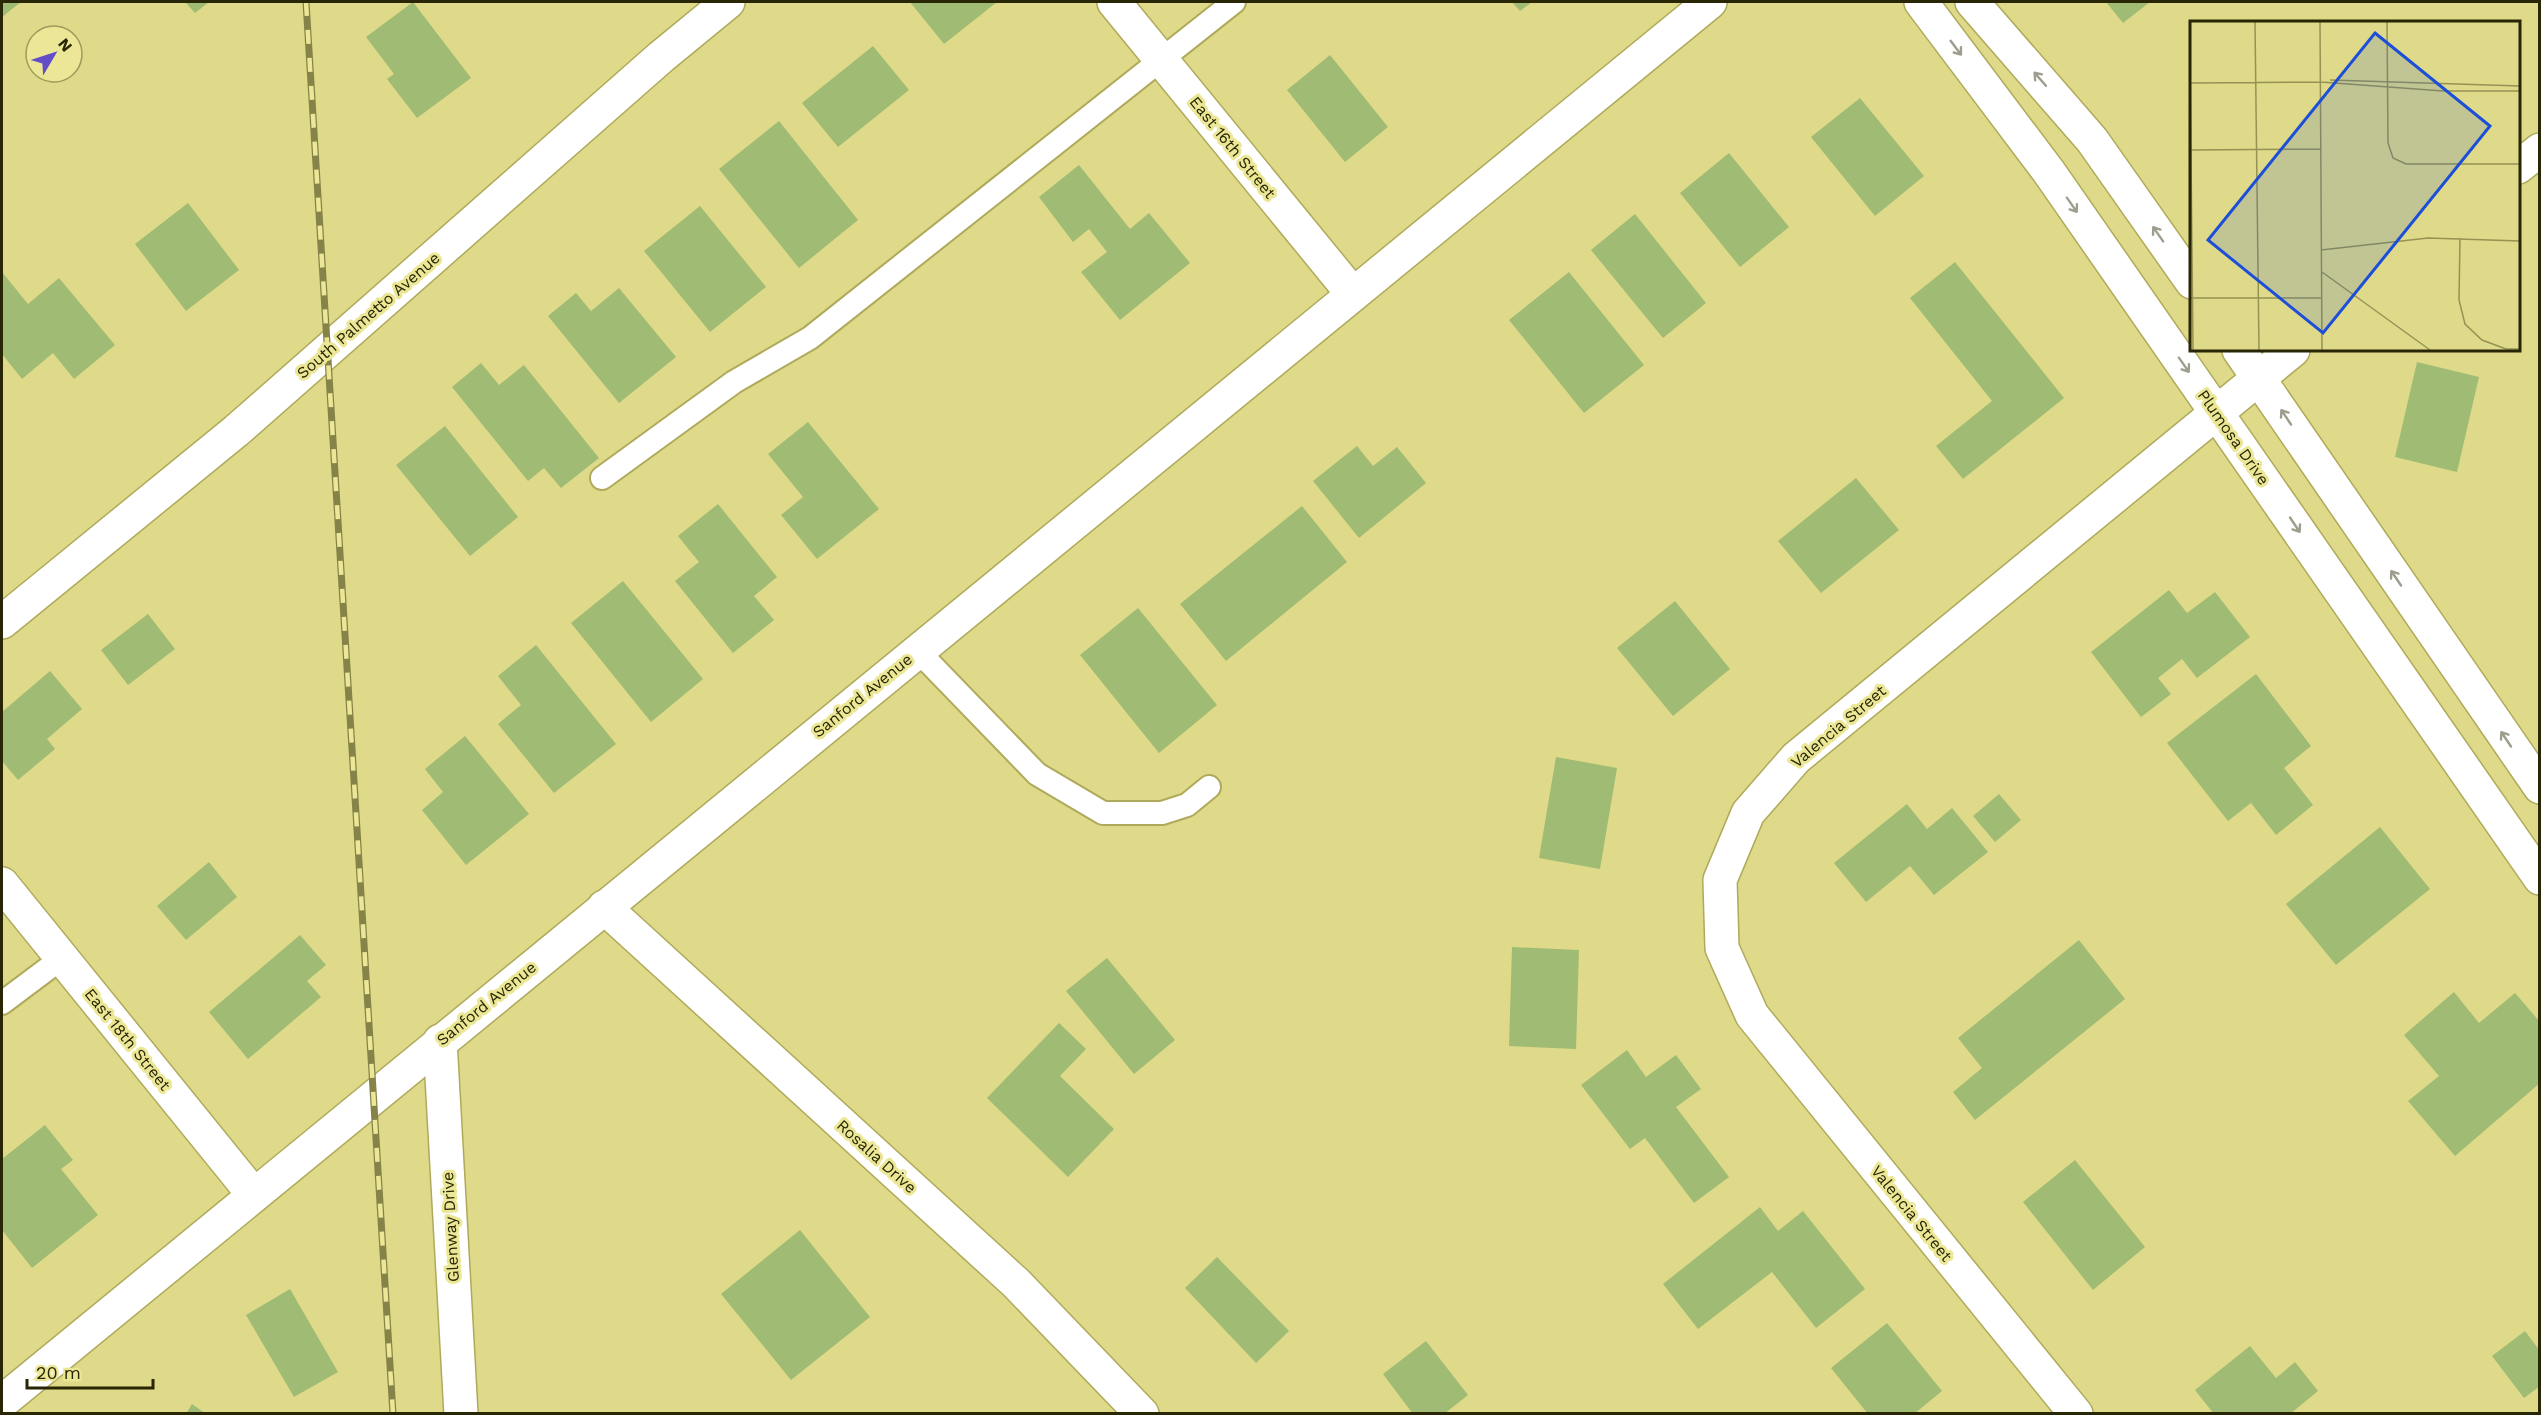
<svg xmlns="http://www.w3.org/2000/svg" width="2541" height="1415" viewBox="0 0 2541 1415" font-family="'Work Sans',sans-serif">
	<rect width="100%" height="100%" fill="#deda89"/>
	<path fill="#a0bb73" d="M2,2H21L2,17Z
		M185,2H209L195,13Z
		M413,2L471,78L417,118L387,79L394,74L366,37Z
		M910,2H997L944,44Z
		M1512,2H1532L1520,11Z
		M2106,2H2150L2123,23Z
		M873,46L909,90L838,147L802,103Z
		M1330,55L1388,127L1345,162L1287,90Z
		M1860,98L1924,176L1875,216L1811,137Z
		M779,121L858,220L799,268L719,169Z
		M1729,153L1789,227L1740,267L1680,193Z
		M1079,165L1130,229L1149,213L1190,263L1120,320L1081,272L1107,252L1089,229L1073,242L1039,197Z
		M188,203L239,270L186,311L135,244Z
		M700,206L766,287L710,332L644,251Z
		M1635,214L1706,303L1663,338L1591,250Z
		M1955,262L2064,398L1963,479L1936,446L1992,401L1910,298Z
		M2,272L28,304L59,278L115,345L74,379L53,353L22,379L2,354Z
		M1569,272L1644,365L1584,413L1509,320Z
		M619,288L676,357L619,403L548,316L576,293L591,311Z
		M2417,362L2479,377L2457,472L2395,457Z
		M481,363L499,385L524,365L599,458L561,488L544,468L528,481L452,387Z
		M808,422L879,509L817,559L781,515L803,497L768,454Z
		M445,426L518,517L470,556L396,465Z
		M1357,446L1373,466L1397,447L1426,483L1359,538L1313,481Z
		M1856,478L1899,530L1821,593L1778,541Z
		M718,504L777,577L754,596L774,620L733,653L675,581L699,562L678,536Z
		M1302,506L1347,562L1226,661L1180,604Z
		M623,581L703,679L651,722L571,623Z
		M2169,590L2187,613L2215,592L2250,637L2197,678L2182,659L2158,678L2171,694L2141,717L2091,652Z
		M1675,601L1730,669L1673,716L1617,648Z
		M1138,608L1217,705L1159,753L1080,655Z
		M148,614L175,649L128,685L101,650Z
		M536,645L616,744L554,793L498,724L521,705L498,676Z
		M50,671L82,709L47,739L55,749L18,780L2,761V712Z
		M2256,674L2311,746L2284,768L2313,805L2276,835L2251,803L2228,821L2167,743Z
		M465,736L529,814L466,865L422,810L443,792L425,769Z
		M1556,757L1617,768L1600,869L1539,858Z
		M1999,794L2021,820L1995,842L1973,816Z
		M1907,804L1927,829L1952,808L1988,852L1934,895L1910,866L1866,902L1834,863Z
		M2380,827L2430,889L2336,965L2286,904Z
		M209,862L237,897L186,940L157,906Z
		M300,935L326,965L307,981L321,997L248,1059L209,1012Z
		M2079,940L2125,999L1975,1120L1953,1092L1982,1068L1958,1038Z
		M1512,947L1579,950L1576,1049L1509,1046Z
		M1107,958L1175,1040L1134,1074L1066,991Z
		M2454,992L2479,1023L2515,993L2540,1022V1083L2455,1156L2408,1101L2439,1076L2404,1035Z
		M1059,1023L1086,1049L1060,1076L1114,1129L1068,1177L987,1098Z
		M1627,1050L1646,1077L1676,1055L1701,1089L1676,1107L1729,1177L1694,1203L1645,1138L1630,1149L1581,1085Z
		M45,1125L73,1160L61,1169L98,1215L32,1268L2,1230V1159Z
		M2075,1160L2145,1247L2093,1290L2023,1202Z
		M1760,1207L1778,1231L1803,1211L1865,1289L1816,1328L1772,1272L1698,1329L1663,1284Z
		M800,1230L870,1317L791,1380L721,1294Z
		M1217,1257L1289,1331L1256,1363L1185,1288Z
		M290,1289L338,1372L294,1397L246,1315Z
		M1887,1323L1942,1391L1914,1414H1868L1831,1368Z
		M2525,1331L2540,1351V1386L2524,1398L2492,1356Z
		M1426,1341L1468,1395L1444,1414H1413L1383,1374Z
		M2250,1346L2276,1378L2295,1362L2318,1391L2290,1414H2214L2195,1390Z
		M192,1404L206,1414H186Z"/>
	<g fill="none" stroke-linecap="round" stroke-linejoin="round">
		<g stroke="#afaa5b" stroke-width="26">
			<path id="lane" d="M602,478L734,382L810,338L1234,2
				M917,650L1037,774L1103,813H1162L1187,805L1209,787
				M2,1003L62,958"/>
		</g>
		<g stroke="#afaa5b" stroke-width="36">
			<path id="street" d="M1114,2L1352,293
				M1921,2L2049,172L2540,878
				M1972,2L2092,140L2192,282
				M2518,167L2540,150
				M2239,350L2540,787
				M2,622L236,431L661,57L728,2
				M2,884L254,1195
				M604,907L1016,1283L1142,1414
				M440,1041L461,1414
				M2076,1414L1752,1015L1722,948L1720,880L1748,813L1796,758L2293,350"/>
		</g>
		<g stroke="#afaa5b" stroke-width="36">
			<path id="secondary" d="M2,1402L1710,2"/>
		</g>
		<use href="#lane" stroke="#fff" stroke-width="22"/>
		<use href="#street" stroke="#fff" stroke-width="33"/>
		<use href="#secondary" stroke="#fff" stroke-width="33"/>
		<g stroke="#868349" stroke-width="7">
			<path id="rail" d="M306,2L393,1414"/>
		</g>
		<use href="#rail" stroke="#ebe796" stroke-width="4.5" stroke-dasharray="14" stroke-linecap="butt"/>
	</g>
	<defs><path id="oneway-shaft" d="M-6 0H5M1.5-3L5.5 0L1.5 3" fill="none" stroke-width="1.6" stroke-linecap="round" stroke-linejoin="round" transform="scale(1.5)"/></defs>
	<g stroke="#9e9d8e">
		<use href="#oneway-shaft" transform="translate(1956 48) rotate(53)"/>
		<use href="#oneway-shaft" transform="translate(2040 79) rotate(-131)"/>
		<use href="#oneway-shaft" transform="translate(2072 205) rotate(55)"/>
		<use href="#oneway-shaft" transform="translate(2158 234) rotate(-125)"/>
		<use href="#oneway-shaft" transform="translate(2184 365) rotate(55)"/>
		<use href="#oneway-shaft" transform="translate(2286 417) rotate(-124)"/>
		<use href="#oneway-shaft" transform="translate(2295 525) rotate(56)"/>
		<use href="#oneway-shaft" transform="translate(2396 578) rotate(-124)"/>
		<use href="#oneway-shaft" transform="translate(2506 739) rotate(-124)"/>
	</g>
	<g text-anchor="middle" stroke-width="6" stroke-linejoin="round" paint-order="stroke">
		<g font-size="16" fill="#282604" stroke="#ebe796">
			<text transform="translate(1233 147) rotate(51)" y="6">East 16th Street</text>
			<text transform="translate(368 315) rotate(-41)" y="6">South Palmetto Avenue</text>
			<text transform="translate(2234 437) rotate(55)" y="6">Plumosa Drive</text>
			<text transform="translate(862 695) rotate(-39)" y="6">Sanford Avenue</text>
			<text transform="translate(1838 726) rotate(-40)" y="6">Valencia Street</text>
			<text transform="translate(486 1003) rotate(-39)" y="6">Sanford Avenue</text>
			<text transform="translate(128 1039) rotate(51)" y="6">East 18th Street</text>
			<text transform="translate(877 1156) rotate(42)" y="6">Rosalia Drive</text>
			<text transform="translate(1912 1213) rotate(51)" y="6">Valencia Street</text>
			<text transform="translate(450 1227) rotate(-93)" y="6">Glenway Drive</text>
		</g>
	</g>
	<g transform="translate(2190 21)">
		<rect width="330" height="330" fill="#deda89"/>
		<path fill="none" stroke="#959254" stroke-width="1.5" d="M65,1L69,329M130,1L132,329M197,1L198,122L203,137L216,143H330M0,37L3,329M140,59L330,65M1,62L131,61L253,70H330M1,129L131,128M270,217L269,279L275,303L292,319L316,328H330M131,229L238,217L330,220M132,251L240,329M1,277H132"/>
		<path fill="#1d4ed8" fill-opacity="0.15" stroke="#1d4ed8" stroke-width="3" d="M185,12L300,105L133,312L18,219Z"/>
		<rect width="330" height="330" fill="none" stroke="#282604" stroke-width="3"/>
	</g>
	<rect width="2541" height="1415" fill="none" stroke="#282604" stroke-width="6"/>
	<g transform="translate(54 54) rotate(51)"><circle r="28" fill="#ebe796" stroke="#9d9a5c" stroke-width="1.5"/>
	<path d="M0-4.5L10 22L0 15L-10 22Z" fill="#624ec7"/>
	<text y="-9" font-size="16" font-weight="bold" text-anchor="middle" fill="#282604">N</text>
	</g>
	<path d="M27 1379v9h126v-9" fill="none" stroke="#282604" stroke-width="3"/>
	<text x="36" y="1379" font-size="18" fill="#282604" stroke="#ebe796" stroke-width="4.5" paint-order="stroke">20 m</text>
</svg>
